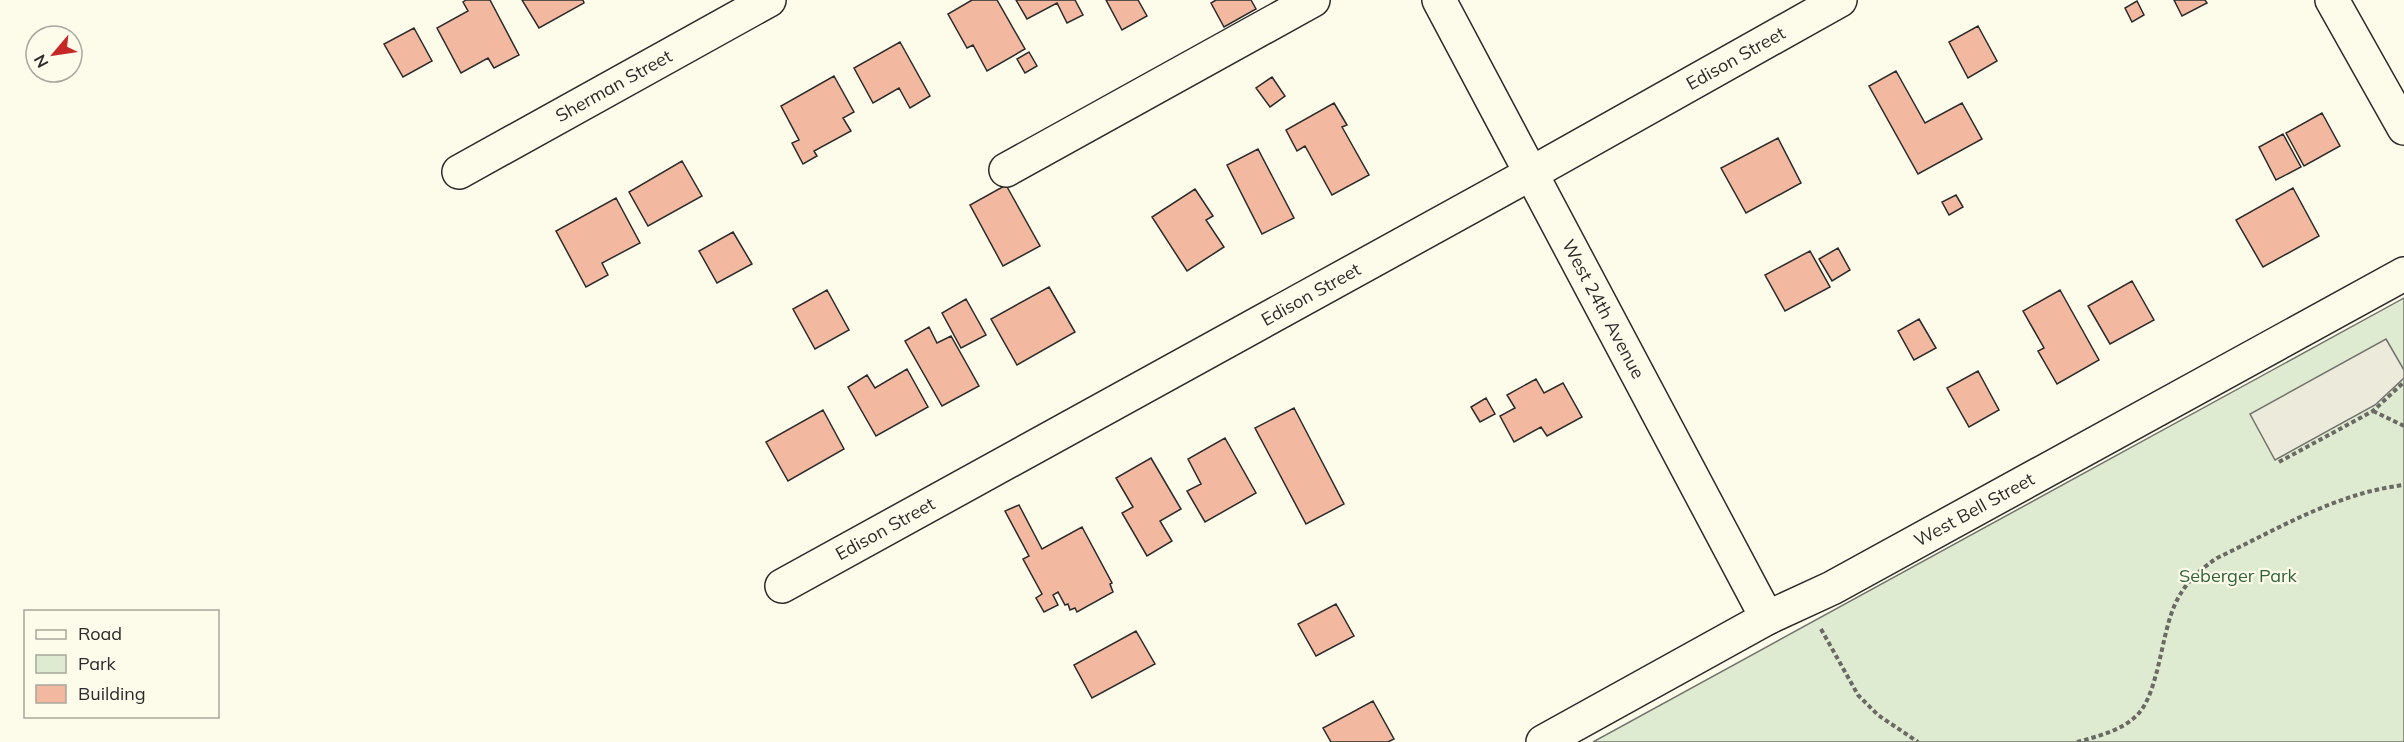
<svg xmlns="http://www.w3.org/2000/svg" width="2404" height="742" viewBox="0 0 2404 742" font-family="Mulish,sans-serif">
	<rect width="100%" height="100%" fill="#fdfbea"/>
	<path fill="#deebd1" stroke="#74746e" stroke-width="1.5" d="M2404,298V742H1593Z"/>
	<path fill="#eceadb" stroke="#74746e" stroke-width="1.5" d="M2386,339L2404,370V378L2375,405L2275,460L2250,414Z"/>
	<path fill="#f2b8a0" stroke="#2b2b2b" stroke-width="1.5" d="M466,0H490L519,55L494,68L488,58L461,73L437,28L468,11L463,2Z
		M522,0H583L584,3L539,28Z
		M972,0H997L1025,49L987,71L973,45L967,48L948,14Z
		M1016,0H1075L1083,15L1067,23L1057,3L1027,19Z
		M1106,0H1138L1147,16L1122,30Z
		M1216,0H1251L1256,9L1224,27L1211,3Z
		M2174,0H2205L2207,3L2182,16Z
		M2137,1L2144,15L2132,22L2125,8Z
		M1978,26L1997,61L1968,78L1949,42Z
		M414,28L432,61L403,77L384,44Z
		M900,42L930,96L910,108L899,88L873,103L854,68Z
		M1029,52L1037,66L1025,73L1017,59Z
		M1896,71L1925,123L1962,103L1982,139L1918,174L1869,86Z
		M834,76L854,112L843,118L851,131L814,151L817,156L803,164L792,143L799,140L781,106Z
		M1272,77L1285,96L1270,107L1256,88Z
		M1334,103L1347,125L1342,127L1369,175L1332,195L1305,146L1297,151L1286,130Z
		M2322,113L2340,146L2304,166L2286,133Z
		M2283,134L2301,167L2276,180L2259,147Z
		M1778,138L1801,183L1746,213L1721,168Z
		M1258,149L1294,218L1262,234L1227,165Z
		M682,161L702,196L648,226L629,192Z
		M1006,185L1040,246L1003,266L970,205Z
		M2293,188L2319,236L2263,267L2236,220Z
		M1195,189L1213,216L1206,220L1224,247L1187,271L1152,217Z
		M1956,195L1963,207L1949,215L1942,202Z
		M616,198L640,243L602,263L608,275L586,287L556,231Z
		M733,232L752,264L717,283L699,251Z
		M1838,248L1850,270L1832,281L1819,259Z
		M1810,251L1830,287L1785,311L1765,275Z
		M2132,281L2154,320L2110,344L2088,306Z
		M1049,287L1075,332L1017,365L991,319Z
		M827,290L849,330L815,349L793,309Z
		M2060,290L2099,360L2057,384L2038,351L2044,348L2023,311Z
		M966,299L986,335L961,348L942,313Z
		M1919,319L1936,348L1914,360L1898,331Z
		M929,327L937,343L951,336L979,386L942,406L905,341Z
		M907,369L928,407L876,436L848,387L867,375L875,388Z
		M1978,371L1999,410L1969,427L1947,388Z
		M1536,379L1544,393L1563,383L1582,417L1547,436L1541,427L1514,442L1500,416L1515,408L1507,395Z
		M1486,398L1495,414L1480,422L1471,407Z
		M1294,408L1344,504L1306,524L1255,428Z
		M823,410L844,449L788,481L766,442Z
		M1225,438L1256,493L1205,522L1187,491L1201,484L1188,459Z
		M1151,458L1181,509L1160,521L1172,541L1147,556L1122,513L1133,507L1116,478Z
		M1019,505L1042,549L1082,527L1112,583L1110,584L1113,592L1077,612L1075,608L1070,610L1068,604L1065,605L1058,592L1053,595L1058,605L1044,612L1036,598L1042,594L1023,559L1029,556L1005,511Z
		M1336,604L1354,636L1316,656L1298,624Z
		M1136,631L1155,664L1092,698L1074,665Z
		M1373,701L1394,739L1388,742H1331L1323,728Z"/>
	<g fill="none" stroke-linecap="round" stroke-linejoin="round">
		<g stroke="#2b2b2b" stroke-width="36">
			<g id="minor">
				<path id="s1" d="M1439,0L1767,618"/>
				<path d="M2332,0L2404,128"/>
				<path d="M1006,170L1313,0"/>
				<path id="s2" d="M459,172L769,0"/>
				<path id="s3" d="M782,586L1530,174L1840,0"/>
				<path id="s4" d="M1543,742L1767,618L1832,588L2404,274"/>
			</g>
		</g>
		<path stroke="#6a6964" stroke-width="4" stroke-dasharray="4.5 3" stroke-linecap="butt" d="M2373,411L2404,426
			M2279,462L2373,411L2404,382
			M1821,629L1858,695L1878,715L1918,742
			M2077,742C2099,736 2124,730 2139,713C2149,701 2153,685 2157,671C2170,619 2169,590 2217,558C2278,529 2336,493 2404,485"/>
		<use href="#minor" stroke="#fdfbea" stroke-width="33"/>
	</g>
	<g text-anchor="middle" stroke-width="4.5" stroke-linejoin="round" paint-order="stroke">
		<g font-size="18" fill="#2b2b2b" stroke="#fdfbea">
			<text dy="6" stroke="none"><textPath href="#s3" startOffset="1090">Edison Street</textPath></text>
			<text dy="6" stroke="none"><textPath href="#s2" startOffset="177">Sherman Street</textPath></text>
			<text dy="6" stroke="none"><textPath href="#s3" startOffset="604">Edison Street</textPath></text>
			<text dy="6" stroke="none"><textPath href="#s1" startOffset="350">West 24th Avenue</textPath></text>
			<text dy="6" stroke="none"><textPath href="#s4" startOffset="490">West Bell Street</textPath></text>
			<text dy="6" stroke="none"><textPath href="#s3" startOffset="118">Edison Street</textPath></text>
		</g>
		<g font-size="18" fill="#34623c" stroke="#fdfbea">
			<text x="2238" y="582">Seberger Park</text>
		</g>
	</g>
	<rect x="24" y="610" width="195" height="108" fill="#fdfbea" stroke="#a9a89e" stroke-width="1.5"/>
	<rect x="36" y="630" width="30" height="9" fill="#fdfbea" stroke="#a9a89e" stroke-width="1.5"/>
	<text x="78" y="640" font-size="18" fill="#2b2b2b">Road</text>
	<rect x="36" y="655" width="30" height="18" fill="#deebd1" stroke="#a9a89e" stroke-width="1.5"/>
	<text x="78" y="670" font-size="18" fill="#2b2b2b">Park</text>
	<rect x="36" y="685" width="30" height="18" fill="#f2b8a0" stroke="#a9a89e" stroke-width="1.5"/>
	<text x="78" y="700" font-size="18" fill="#2b2b2b">Building</text>
	<g transform="translate(54 54) rotate(241)"><circle r="28" fill="#fdfbea" stroke="#a9a89e" stroke-width="1.5"/>
	<path d="M0-4.5L10 22L0 15L-10 22Z" fill="#c62828"/>
	<text y="-9" font-size="16" font-weight="bold" text-anchor="middle" fill="#2b2b2b">N</text>
	</g>
</svg>
